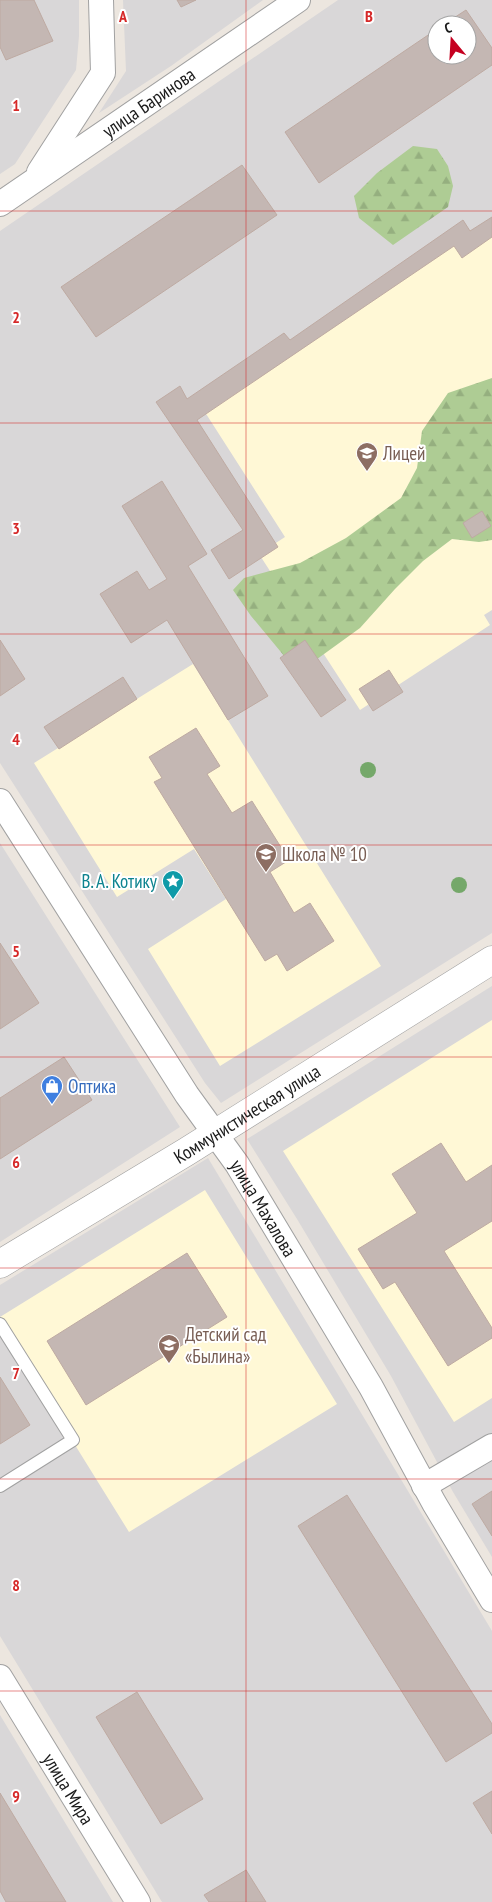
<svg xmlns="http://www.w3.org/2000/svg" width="492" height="1902" viewBox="0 0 492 1902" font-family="'PT Sans Narrow',sans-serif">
	<defs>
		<pattern id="forest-firs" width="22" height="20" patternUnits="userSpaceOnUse" patternTransform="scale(1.25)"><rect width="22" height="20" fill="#aecc94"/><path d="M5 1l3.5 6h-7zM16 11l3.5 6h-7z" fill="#95af7f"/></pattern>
	</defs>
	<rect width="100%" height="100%" fill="#ece6df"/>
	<path fill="#d9d7d8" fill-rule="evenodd" d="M0,0H79V36L76,70L15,164L0,174Z
		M123,0H263L171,66L99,113L126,71Z
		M338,0H492V933L221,1103L205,1083L0,763V231ZM437,25H467V55H437Z
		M0,843L180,1127L0,1242Z
		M492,986V1557L453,1492L391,1376L297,1219L247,1139Z
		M208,1158L492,1631V1902H162L0,1636V1285Z
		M0,1715L113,1902H0Z"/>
	<path fill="#fff8d6" d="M492,219V610L484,615L490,625L360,710L259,554L285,537L201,406Z
		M193,664L381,966L220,1066L148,949L226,899L194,849L117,897L34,763Z
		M492,1020V1398L454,1422L283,1151Z
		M205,1190L337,1404L129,1532L0,1324V1317Z"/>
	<path fill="url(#forest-firs)" d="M413,146L437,149L448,166L453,186L448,207L393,245L359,218L354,196L377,173Z
		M492,378V540L479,542L452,539L423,561L395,589L360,628L313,662L285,657L251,616L233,590L244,578L300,563L346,538L401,498L417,468L422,431L448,393Z"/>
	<path fill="#c4b7b3" stroke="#beaaa2" d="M0,0H34L53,41L6,60L0,47Z
		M177,0H196L181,7Z
		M466,10L492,48V65L319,183L285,132L437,29V55H467V25H443Z
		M242,165L277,215L96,337L61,287Z
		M492,217V237L462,258L454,246L197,420L278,547L229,579L211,550L243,530L156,402L180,386L187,399L284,333L290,340L463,220L470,231Z
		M162,481L207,554L188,566L268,696L228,720L167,620L131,643L100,594L137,571L149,590L167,579L122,506Z
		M482,511L491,526L472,538L463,523Z
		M0,640L25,679L0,696Z
		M305,640L346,700L321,717L280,658Z
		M389,670L403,692L373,711L359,689Z
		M123,677L137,699L59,749L44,727Z
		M196,728L220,766L207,774L232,813L252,801L289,860L270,872L294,913L310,903L334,941L287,971L277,954L265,961L154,782L162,778L149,757Z
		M0,943L39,1003L0,1029Z
		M64,1057L92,1100L0,1159V1098Z
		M441,1143L466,1182L492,1165V1221L444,1251L492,1328V1338L448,1366L395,1282L383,1289L358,1249L417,1213L392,1174Z
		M187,1253L227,1317L86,1405L47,1341Z
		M0,1377L30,1425L0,1444Z
		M492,1491V1536L472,1504Z
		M347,1495L492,1724V1733L446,1762L298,1526Z
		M137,1692L203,1799L161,1824L96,1717Z
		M492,1791V1834L473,1803Z
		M0,1793L66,1902H6L0,1891Z
		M246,1870L266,1902H209L204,1895Z"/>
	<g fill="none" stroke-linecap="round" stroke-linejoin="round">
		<g stroke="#a1a1a1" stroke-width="14">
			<path id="service" d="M0,1324L73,1440L0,1486"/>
		</g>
		<g stroke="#a1a1a1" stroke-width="26">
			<g id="minor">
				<path d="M39,172L103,73L101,0"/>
				<path id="s1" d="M0,204L298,0"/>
				<path id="s2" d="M0,801L187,1095L237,1164L371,1387L434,1503L492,1600"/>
				<path d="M424,1486L492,1446"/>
				<path id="s3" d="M0,1677L138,1902"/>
			</g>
		</g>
		<g stroke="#a1a1a1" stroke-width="29">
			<g id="tertiary">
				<path id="s4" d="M0,1264L186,1152L492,960"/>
			</g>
		</g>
		<use href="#service" stroke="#fff" stroke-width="12"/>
		<use href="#minor" stroke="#fff" stroke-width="24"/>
		<use href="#tertiary" stroke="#fff" stroke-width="28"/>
	</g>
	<g fill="#75a86a">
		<circle cx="368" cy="770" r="8"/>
		<circle cx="459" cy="885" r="8"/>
	</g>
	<path fill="none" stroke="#d62828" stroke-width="1" stroke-opacity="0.55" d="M246,0V1902M0,211H492M0,423H492M0,634H492M0,845H492M0,1057H492M0,1268H492M0,1479H492M0,1691H492"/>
	<defs>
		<g id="school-pin" transform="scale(1.125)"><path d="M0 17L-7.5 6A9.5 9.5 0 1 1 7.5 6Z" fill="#8d6e63" stroke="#fff"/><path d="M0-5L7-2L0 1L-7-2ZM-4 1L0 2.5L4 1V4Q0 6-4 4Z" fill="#fff"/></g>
		<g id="sight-pin" transform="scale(1.125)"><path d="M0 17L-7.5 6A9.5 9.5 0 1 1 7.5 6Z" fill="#0f9aa8" stroke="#fff"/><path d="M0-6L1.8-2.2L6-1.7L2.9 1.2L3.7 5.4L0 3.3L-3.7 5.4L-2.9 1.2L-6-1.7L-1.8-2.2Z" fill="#fff"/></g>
		<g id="shop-pin" transform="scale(1.125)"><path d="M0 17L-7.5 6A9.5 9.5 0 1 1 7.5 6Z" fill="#3f7fe0" stroke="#fff"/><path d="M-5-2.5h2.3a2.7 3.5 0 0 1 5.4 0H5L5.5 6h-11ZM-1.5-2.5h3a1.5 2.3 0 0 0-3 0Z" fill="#fff"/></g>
	</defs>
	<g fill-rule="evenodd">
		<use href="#school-pin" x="367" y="453"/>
		<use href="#school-pin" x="266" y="854"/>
		<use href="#sight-pin" x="173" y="881"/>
		<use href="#shop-pin" x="52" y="1086"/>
		<use href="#school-pin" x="169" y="1345"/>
	</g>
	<g text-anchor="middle" stroke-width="4" stroke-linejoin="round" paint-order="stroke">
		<g font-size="19" fill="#1a1a1a" stroke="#fff">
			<text dy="7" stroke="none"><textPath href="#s1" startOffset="180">улица Баринова</textPath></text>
			<text dy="7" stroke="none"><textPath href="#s4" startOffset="289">Коммунистическая улица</textPath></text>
			<text dy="7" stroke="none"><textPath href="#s2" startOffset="485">улица Махалова</textPath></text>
			<text dy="7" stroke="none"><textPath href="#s3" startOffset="131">улица Мира</textPath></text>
		</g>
		<g font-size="19" fill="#785e54" stroke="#fff" text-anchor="start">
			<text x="383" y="460">Лицей</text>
			<text x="282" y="861">Школа № 10</text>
			<text x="185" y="1341">Детский сад<tspan x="185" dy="22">«Былина»</tspan></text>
		</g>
		<g font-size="19" fill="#0d838f" stroke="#fff" text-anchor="end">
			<text x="157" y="888">В. А. Котику</text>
		</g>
		<g font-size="19" fill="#366cbe" stroke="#fff" text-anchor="start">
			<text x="68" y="1093">Оптика</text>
		</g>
	</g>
	<g font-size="16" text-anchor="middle" font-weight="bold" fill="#d62828" stroke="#fff" stroke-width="4" stroke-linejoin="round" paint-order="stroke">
		<text x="123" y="22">A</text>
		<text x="369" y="22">B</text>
		<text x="16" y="111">1</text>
		<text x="16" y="323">2</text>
		<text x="16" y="534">3</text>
		<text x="16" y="745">4</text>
		<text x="16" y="957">5</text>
		<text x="16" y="1168">6</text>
		<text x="16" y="1379">7</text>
		<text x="16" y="1591">8</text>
		<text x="16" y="1802">9</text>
	</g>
	<g transform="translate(452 40) rotate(342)"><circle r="24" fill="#ffffff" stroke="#a3a3a3"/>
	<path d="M0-4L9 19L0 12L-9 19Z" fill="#c50020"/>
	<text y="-8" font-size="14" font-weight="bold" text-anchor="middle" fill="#1a1a1a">С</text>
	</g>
</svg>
